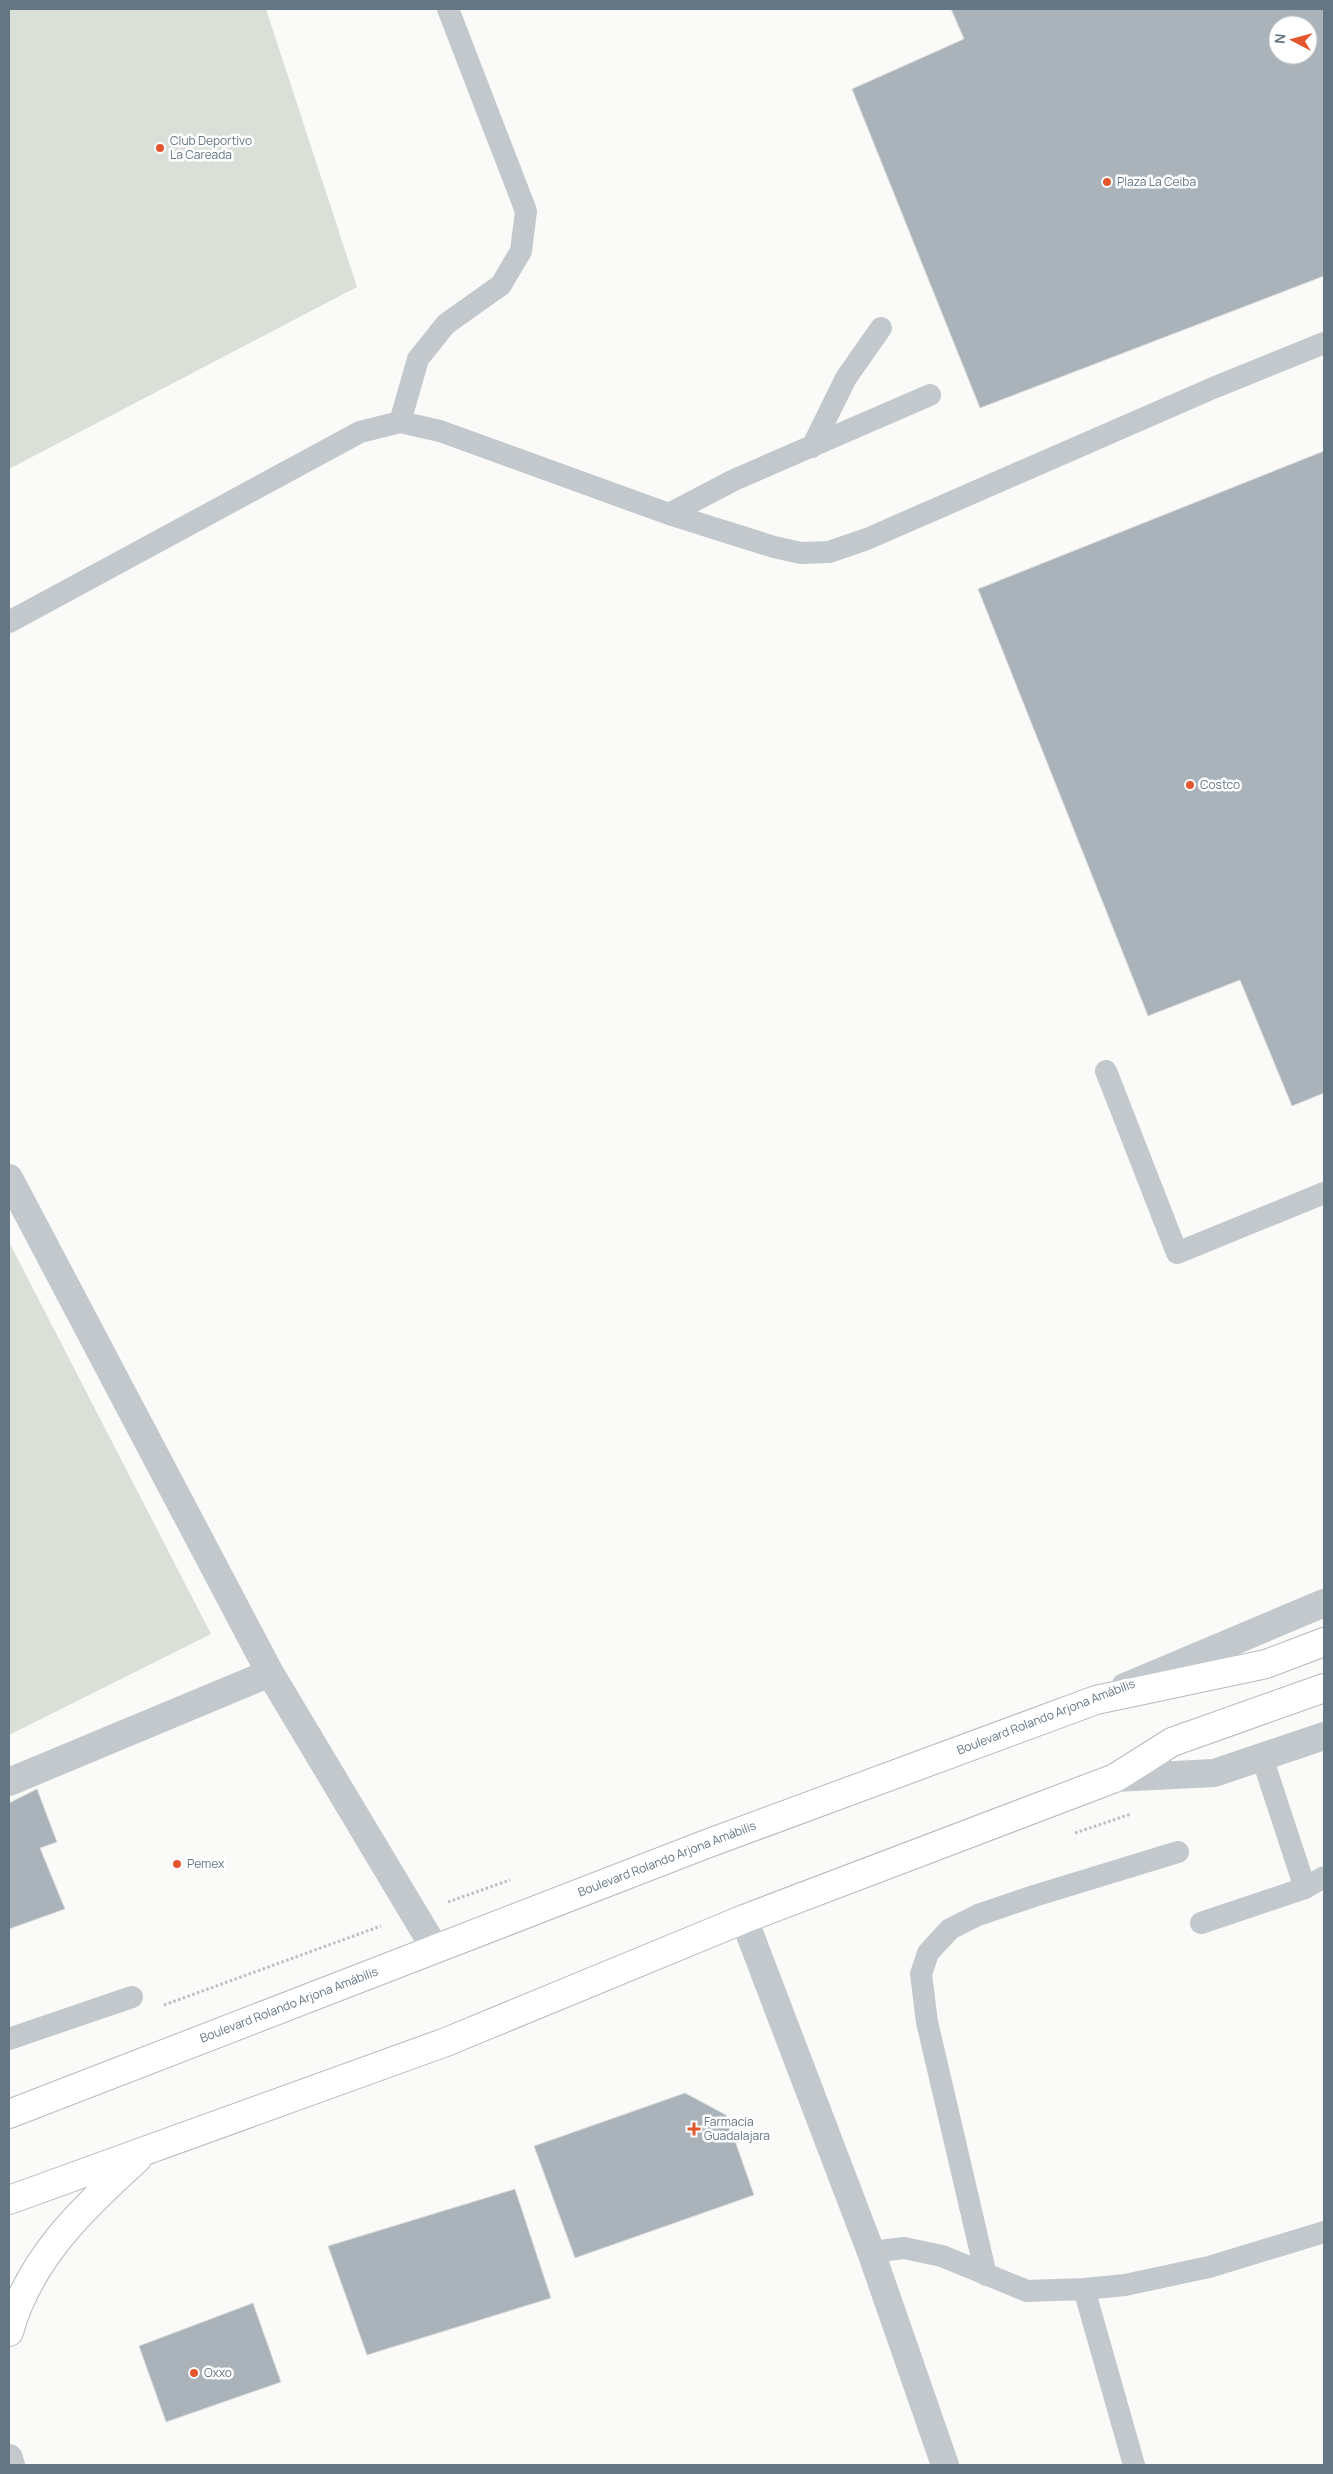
<svg xmlns="http://www.w3.org/2000/svg" width="1333" height="2474" viewBox="0 0 1333 2474" font-family="Manrope,sans-serif">
	<rect width="100%" height="100%" fill="#fafaf8"/>
	<path fill="#dadfd7" d="M9,9H266L357,287L9,469Z
		M9,1242L211,1634L9,1735Z"/>
	<path fill="#aab3b9" stroke="#dcdcda" fill-rule="evenodd" d="M951,9H1324V276L980,408L852,89L964,39ZM1278,25H1308V55H1278Z
		M1324,451V1093L1292,1106L1240,980L1148,1016L978,589Z
		M37,1789L57,1842L40,1848L65,1909L9,1929V1803Z
		M685,2093L726,2115L754,2195L575,2258L534,2146Z
		M515,2189L551,2298L367,2355L328,2246Z
		M253,2303L281,2382L166,2422L139,2346Z"/>
	<g fill="none" stroke-linecap="round" stroke-linejoin="round">
		<g stroke="#b3babf" stroke-width="30">
			<path id="secondary" d="M9,2114L709,1843L1096,1700L1266,1664L1324,1642
				M9,2200L446,2042L744,1919L1115,1778L1172,1742L1324,1688
				M9,2332C29,2259 83,2208 137,2159"/>
		</g>
		<path stroke="#bbbfc2" stroke-width="3" stroke-dasharray="2.5 2.5" stroke-linecap="butt" d="M1075,1833L1131,1814
			M448,1902L510,1880
			M164,2005L381,1926"/>
		<path stroke="#c3c8cc" stroke-width="22" d="M400,422L418,359L446,324L501,285L521,251L526,211L448,9
			M812,447L846,378L881,328
			M669,514L734,480L930,395
			M9,622L360,432L400,422L440,431L669,514L774,547L801,553L829,552L867,539L1213,388L1324,343
			M1106,1071L1177,1253L1324,1193
			M1262,1757L1305,1888
			M1201,1923L1305,1888L1324,1877
			M9,2039L132,1997
			M871,2252L904,2248L942,2256L1027,2291L1084,2289L1125,2285L1209,2267L1324,2232
			M986,2275L927,2022L921,1974L928,1953L950,1929L978,1915L1034,1896L1178,1852
			M1084,2289L1134,2465"/>
		<path stroke="#c3c8cc" stroke-width="28" d="M9,1178L270,1673L434,1947
			M9,1782L270,1673
			M744,1919L871,2252L945,2465"/>
		<path stroke="#c3c8cc" stroke-width="28" d="M1125,1687L1324,1603
			M1115,1778L1214,1773L1324,1736
			M9,2458L11,2465"/>
		<use href="#secondary" stroke="#fff" stroke-width="28"/>
	</g>
	<g fill="#e4572e" stroke="#fff" stroke-width="2">
		<circle cx="160" cy="148" r="5"/>
		<circle cx="1107" cy="182" r="5"/>
		<circle cx="1190" cy="785" r="5"/>
		<circle cx="177" cy="1864" r="5"/>
		<path d="M691.5 2121.5h5v5h5v5h-5v5h-5v-5h-5v-5h5z"/>
		<circle cx="194" cy="2373" r="5"/>
	</g>
	<g text-anchor="middle" stroke-width="5" stroke-linejoin="round" paint-order="stroke">
		<g font-size="12" fill="#657683" stroke="#fff" text-anchor="start">
			<text x="170" y="145">Club Deportivo<tspan x="170" dy="14">La Careada</tspan></text>
			<text x="1117" y="186">Plaza La Ceiba</text>
			<text x="1200" y="789">Costco</text>
			<text x="187" y="1868">Pemex</text>
			<text x="704" y="2126">Farmacia<tspan x="704" dy="14">Guadalajara</tspan></text>
			<text x="204" y="2377">Oxxo</text>
		</g>
		<g font-size="12" fill="#657683" stroke="#fff">
			<text transform="translate(1046 1717) rotate(-21)" y="4">Boulevard Rolando Arjona Amábilis</text>
			<text transform="translate(667 1859) rotate(-21)" y="4">Boulevard Rolando Arjona Amábilis</text>
			<text transform="translate(289 2005) rotate(-21)" y="4">Boulevard Rolando Arjona Amábilis</text>
		</g>
	</g>
	<rect width="1333" height="2474" fill="none" stroke="#657683" stroke-width="20"/>
	<g transform="translate(1293 40) rotate(276)"><circle r="24" fill="#ffffff" stroke="#c1c8cd"/>
	<path d="M0-4L9 19L0 12L-9 19Z" fill="#e4572e"/>
	<text y="-8" font-size="14" font-weight="bold" text-anchor="middle" fill="#657683">N</text>
	</g>
</svg>
